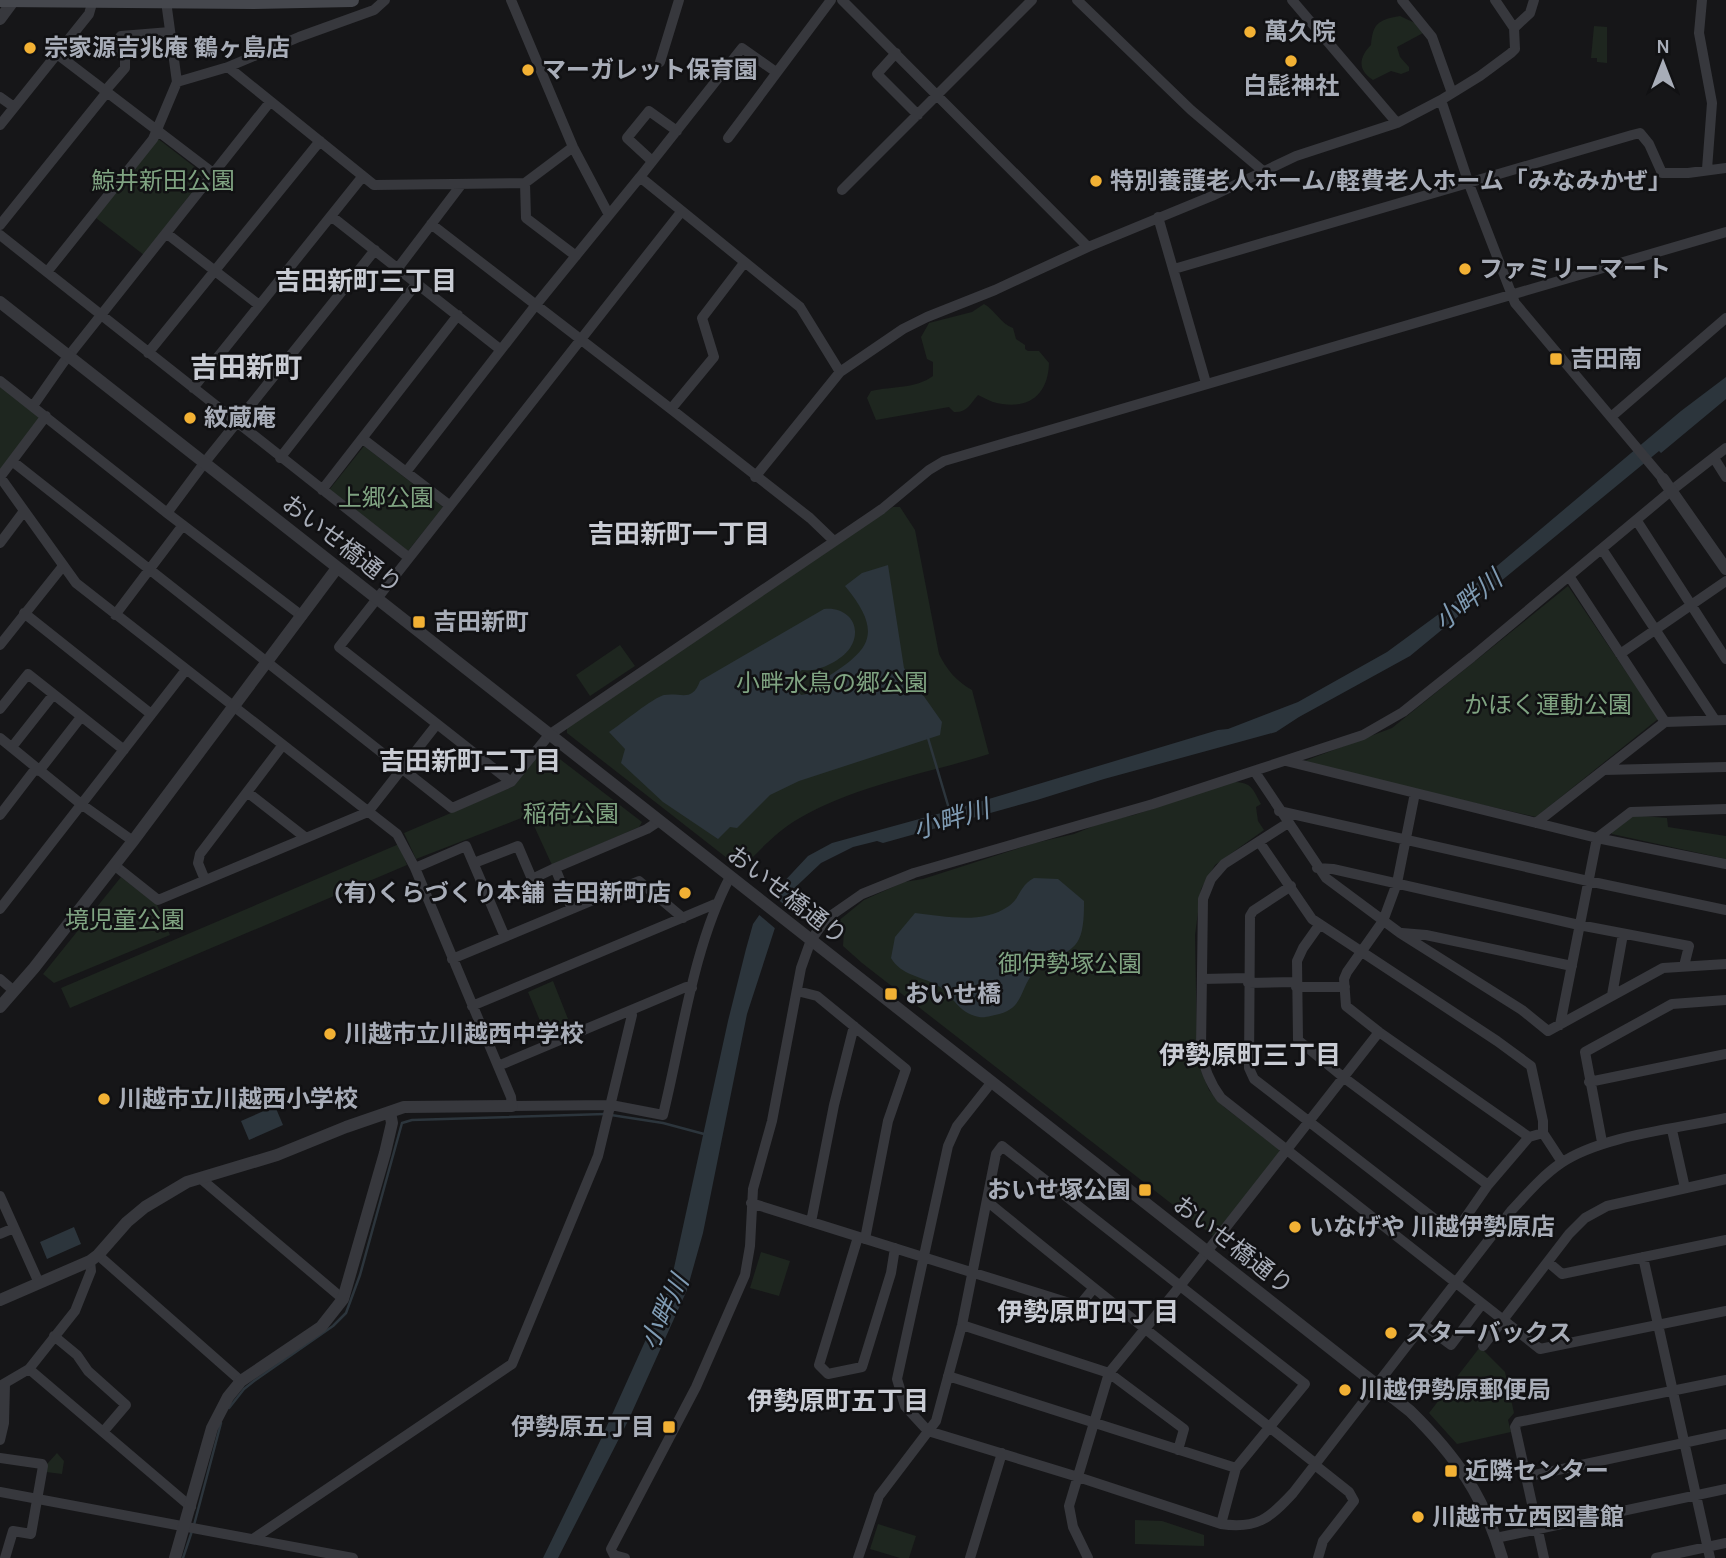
<svg xmlns="http://www.w3.org/2000/svg" width="1726" height="1558" viewBox="0 0 1726 1558" font-family="Karla,'Noto Sans JP',sans-serif">
	<rect width="100%" height="100%" fill="#161618"/>
	<path fill="#1e261f" d="M1400,16L1417,24L1423,33L1397,47L1400,57L1409,67V71L1401,74L1391,71L1373,80C1357,70 1359,57 1371,45C1373,24 1377,20 1400,16Z
		M1594,26L1607,27V63L1597,62V58H1591Z
		M157,138L205,175L144,255L96,218Z
		M984,304C995,310 1001,324 1013,328L1016,339L1025,345V349L1028,351H1039L1049,363C1048,398 1025,411 993,402C987,400 983,397 978,395C970,404 967,413 954,412L949,407L876,420L867,398L871,391C893,386 915,389 933,376V362L927,359L921,337L929,323L972,312Z
		M0,385L41,417L0,471Z
		M364,446L443,507L408,551L329,490Z
		M893,507H900L915,530L939,654C946,669 957,682 972,690L989,754C925,774 856,785 798,819C776,832 759,851 741,869L567,733V728Z
		M1568,586L1658,719L1536,817L1299,763L1392,728Z
		M620,645L635,666L590,696L576,675Z
		M548,750L642,822L639,827L552,865L529,815L416,859L404,833L514,786L540,752Z
		M1232,782C1252,782 1252,788 1261,804L1256,807L1258,821L1264,830L1215,865L1201,889L1195,935L1197,1047L1199,1066L1209,1090L1224,1107L1279,1149V1154L1213,1236L862,963L843,946L844,931L837,922L864,900L904,882L923,879L1035,843L1074,834L1106,821L1134,815Z
		M1631,815L1667,818L1668,827L1726,836V859L1612,834V831Z
		M399,844L407,865L70,1008L61,988Z
		M121,877L157,905L170,935L54,983L43,974Z
		M553,981L572,1029L548,1040L528,992Z
		M761,1252L790,1261L779,1296L750,1288Z
		M1480,1347L1505,1372L1514,1413L1508,1420L1511,1432L1457,1444L1429,1413Z
		M57,1453L64,1461L62,1474L46,1472L47,1464Z
		M1135,1520L1162,1521L1204,1535V1546L1135,1544Z
		M878,1524L916,1536L909,1558H900L870,1549Z"/>
	<path fill="#2c353c" d="M1726,377V399L1661,453L1659,451L1410,656L1299,717L1276,732L1104,779L1037,800L883,843L877,841L853,847L821,863L785,897L747,1014L703,1233L687,1290L628,1421L558,1558H543L601,1439L670,1286L728,1021L746,949L753,924L779,887L808,856L832,843L952,810L1218,730L1228,729L1298,702L1387,652L1447,608L1681,411Z
		M888,565L904,668L942,722L940,735L799,781L770,795L737,828L730,827L718,839L663,802L621,763L625,749L609,732C620,725 654,697 664,695C681,692 692,703 700,681L824,609C847,606 864,626 850,648C841,661 817,673 802,670L796,675L793,683L801,695C810,694 816,692 818,683C864,653 889,639 845,586L862,573Z
		M1034,878L1058,879L1084,901C1084,912 1084,929 1079,939C1070,957 1049,956 1036,970C1018,988 1026,1009 995,1015C990,1016 984,1018 979,1017C957,1013 952,993 937,985C920,976 901,975 891,958L895,937L915,913C945,916 982,925 1009,906C1021,897 1019,886 1034,878Z
		M275,1106L283,1125L249,1140L241,1121Z
		M74,1227L81,1244L47,1259L40,1242Z"/>
	<path fill="#161618" d="M770,893L786,906L777,930L757,913Z"/>
	<g fill="none" stroke-linecap="round" stroke-linejoin="round">
		<path stroke="#2c353c" stroke-width="2.5" d="M928,738L950,812
			M611,1115L663,1123L704,1134
			M229,1408L244,1389L254,1381L333,1326L346,1313L360,1275L402,1123L412,1120L605,1114
			M194,1525L221,1423
			M183,1558L192,1531"/>
		<path stroke="#37383d" stroke-width="10" d="M511,0L573,147L609,215
			M842,0L1088,247
			M1077,0L1191,110L1263,171
			M1292,0L1397,123
			M1402,0L1432,37L1452,93
			M1495,0L1514,28
			M1702,0L1699,33L1712,103L1707,169
			M896,53L877,74L918,115
			M57,54L213,173
			M660,62L679,0
			M228,67L374,185L525,183L573,147
			M776,72L742,48L640,177L800,307L840,372
			M177,82L228,67L299,37L374,10L385,0
			M105,91L125,68V58L112,47L121,36L170,32
			M0,97L14,107
			M1441,100L1480,76L1511,53L1515,49L1514,28L1530,13L1534,0
			M0,125L89,14L93,0
			M728,138L831,0
			M652,161L627,138L649,111L677,131
			M525,183L526,218L576,256
			M842,190L1032,0
			M331,216L501,350
			M1158,217L1206,383
			M431,224L671,409L810,518L834,541
			M0,225L107,92
			M166,233L259,305
			M0,235L408,557
			M398,268L461,185
			M1174,269L1632,135L1640,133L1649,144L1662,173H1688L1726,168
			M47,272L153,139L177,82L166,1
			M148,353L320,141
			M0,381L167,513L302,616
			M193,388L363,176
			M33,406L63,363L270,102
			M671,409L714,357L702,318L744,263
			M1611,417L1726,318
			M363,439L449,505
			M280,458L417,283
			M1714,458L1726,477
			M12,461L452,808L511,782L549,735L882,509L929,470L944,461L1726,232
			M406,472L535,306L640,177
			M0,477L76,583L397,834L415,868L511,1097L512,1106L611,1105L663,1115C682,1038 693,947 730,877
			M0,477L46,416
			M755,477L840,372L903,329L927,317L995,290L1088,247L1212,196L1296,156L1397,123L1441,100L1469,184L1515,303L1663,479
			M322,490L458,315
			M167,513L205,462L375,250
			M1637,521L1726,659
			M0,543L24,511
			M1602,549L1715,720
			M1569,576L1665,722
			M24,613L151,714
			M115,615L183,525
			M0,645L63,566
			M1620,654L1726,581
			M0,709L28,674L124,750
			M0,738L81,804L133,841
			M12,747L53,695
			M1286,761L1597,838L1726,864
			M1604,770L1726,767
			M39,771L81,717
			M1255,772L1326,878L1400,933L1522,1010L1548,1031L1663,968L1726,964
			M511,782L339,647L681,212
			M247,792L306,838
			M1415,793L1397,883L1383,921L1347,972L1344,979L1346,1006L1379,1032L1529,1137
			M1279,811L1588,881L1726,910
			M0,815L36,768
			M1288,823L1224,864L1211,879L1203,899L1201,1048C1203,1067 1210,1083 1221,1098L1540,1349L1726,1311
			M1536,823L1665,722L1726,720
			M1260,843L1312,919L1497,1041L1531,1066L1543,1121V1133L1562,1162
			M474,863L518,846L532,879L555,868
			M114,865L158,900L368,812L437,724
			M415,868L466,846L505,937
			M1317,868L1333,869L1579,925L1689,946L1684,966
			M205,880L198,863L200,854L282,746
			M1291,886L1253,911L1250,916L1249,1068L1254,1079L1454,1234L1488,1185L1529,1137L1543,1133
			M0,909L185,671
			M572,909L555,868L647,829L659,821
			M1320,924L1303,948L1297,961L1298,1040L1343,1077L1488,1185
			M1402,933L1426,935L1572,966
			M452,959L639,881L683,918
			M0,979L14,991
			M1202,979L1248,978
			M1248,983L1296,982
			M1296,987H1345
			M797,991L817,996L906,1069L888,1121L865,1239
			M1612,995L1623,934
			M472,1006L715,904
			M1560,1025L1597,838L1631,812L1726,809
			M498,1066L686,987L692,988
			M1589,1082L1726,1054
			M991,1083L957,1126L948,1146L897,1379L905,1406L928,1431L1078,1477L1221,1524C1257,1529 1269,1519 1293,1493L1511,1211C1527,1194 1542,1176 1561,1163C1603,1135 1676,1129 1726,1118
			M1672,1130L1685,1188
			M1602,1142L1585,1052L1672,1004L1726,1000
			M200,1178L343,1299
			M0,1196L39,1283
			M988,1202C1096,1291 1206,1377 1316,1464
			M751,1203L1079,1306L1093,1289
			M811,1222L834,1105L854,1026
			M0,1234L14,1228
			M858,1237L819,1365L828,1374L862,1367L891,1273L895,1248
			M98,1255L241,1381
			M1643,1257L1710,1558
			M1548,1262L1562,1274L1726,1240
			M962,1325L1109,1373L1184,1429L1178,1450
			M1424,1325L1451,1345L1482,1304
			M54,1336L77,1355L88,1371L126,1405L103,1432
			M1483,1346L1569,1234L1585,1218L1607,1206L1726,1179
			M29,1369L191,1507
			M948,1376L1236,1468
			M0,1386L29,1369L75,1311L91,1271L90,1261
			M0,1440L4,1423L5,1384
			M0,1458L42,1464L43,1466L31,1534L13,1531L5,1558
			M1315,1465L1349,1492L1354,1501L1323,1541L1318,1558
			M1525,1477L1726,1434
			M0,1492L353,1558
			M1496,1538L1726,1489
			M253,1539L512,1364L598,1156L632,1015L631,1011
			M625,1558L614,1555L611,1549L696,1387L745,1275L750,1246L753,1189L772,1121L801,968L811,940L826,919L862,894L914,873L1153,804L1363,735L1403,712L1472,657L1672,490L1726,448
			M858,1558L879,1496L936,1421L962,1325L996,1154L1002,1146L1305,1384L1236,1468L1221,1524
			M970,1558L1002,1453
			M1088,1558L1073,1527L1069,1506L1109,1373L1180,1286L1379,1032
			M1544,1558L1515,1427L1518,1422L1726,1380
			M1656,1558L1726,1543"/>
		<path stroke="#37383d" stroke-width="12" d="M0,19L14,0
			M0,302L1410,1411C1456,1456 1484,1496 1502,1558
			M1663,479L1726,569
			M0,1007L34,968L133,841L337,568
			M0,1300L90,1261L98,1255L127,1222L145,1207L187,1182L277,1155L346,1127L404,1107L512,1106
			M175,1558L212,1428L228,1397L241,1381L321,1327L343,1299L385,1153L392,1123L390,1112"/>
		<path stroke="#45474d" stroke-width="14" d="M0,0L253,2L352,0"/>
	</g>
	<g fill="#f2b134" stroke="#111113" stroke-width="2.5">
		<circle cx="1250" cy="32" r="7"/>
		<circle cx="30" cy="48" r="7"/>
		<circle cx="1291" cy="61" r="7"/>
		<circle cx="528" cy="70" r="7"/>
		<circle cx="1096" cy="181" r="7"/>
		<circle cx="1465" cy="269" r="7"/>
		<rect x="1549" y="352" width="14" height="14" rx="3.5"/>
		<circle cx="190" cy="418" r="7"/>
		<rect x="412" y="615" width="14" height="14" rx="3.5"/>
		<circle cx="685" cy="893" r="7"/>
		<rect x="884" y="987" width="14" height="14" rx="3.5"/>
		<circle cx="330" cy="1034" r="7"/>
		<circle cx="104" cy="1099" r="7"/>
		<rect x="1138" y="1183" width="14" height="14" rx="3.5"/>
		<circle cx="1295" cy="1227" r="7"/>
		<circle cx="1391" cy="1333" r="7"/>
		<circle cx="1345" cy="1390" r="7"/>
		<rect x="662" y="1420" width="14" height="14" rx="3.5"/>
		<rect x="1444" y="1464" width="14" height="14" rx="3.5"/>
		<circle cx="1418" cy="1517" r="7"/>
	</g>
	<g text-anchor="middle" stroke-width="5" stroke-linejoin="round" paint-order="stroke">
		<g font-size="24" font-weight="bold" fill="#a8adb8" stroke="#111113" text-anchor="start">
			<text x="1264" y="40">萬久院</text>
			<text x="44" y="56">宗家源吉兆庵 鶴ヶ島店</text>
			<text x="542" y="78">マーガレット保育園</text>
			<text x="1291" y="94" text-anchor="middle">白髭神社</text>
			<text x="1110" y="189">特別養護老人ホーム/軽費老人ホーム「みなみかぜ」</text>
			<text x="1479" y="277">ファミリーマート</text>
			<text x="1570" y="367">吉田南</text>
			<text x="204" y="426">紋蔵庵</text>
			<text x="433" y="630">吉田新町</text>
			<text x="671" y="901" text-anchor="end">(有)くらづくり本舗 吉田新町店</text>
			<text x="905" y="1002">おいせ橋</text>
			<text x="344" y="1042">川越市立川越西中学校</text>
			<text x="118" y="1107">川越市立川越西小学校</text>
			<text x="1131" y="1198" text-anchor="end">おいせ塚公園</text>
			<text x="1309" y="1235">いなげや 川越伊勢原店</text>
			<text x="1405" y="1341">スターバックス</text>
			<text x="1359" y="1398">川越伊勢原郵便局</text>
			<text x="655" y="1435" text-anchor="end">伊勢原五丁目</text>
			<text x="1465" y="1479">近隣センター</text>
			<text x="1432" y="1525">川越市立西図書館</text>
		</g>
		<g font-size="24" fill="#7fa381" stroke="#111113">
			<text x="163" y="189">鯨井新田公園</text>
			<text x="386" y="506">上郷公園</text>
			<text x="832" y="691">小畔水鳥の郷公園</text>
			<text x="1548" y="713">かほく運動公園</text>
			<text x="571" y="822">稲荷公園</text>
			<text x="125" y="928">境児童公園</text>
			<text x="1070" y="972">御伊勢塚公園</text>
		</g>
		<g font-size="24" fill="#a8adb8" stroke="#111113">
			<text transform="translate(342 544) rotate(38)" y="8">おいせ橋通り</text>
			<text transform="translate(787 895) rotate(38)" y="8">おいせ橋通り</text>
			<text transform="translate(1233 1245) rotate(38)" y="8">おいせ橋通り</text>
		</g>
		<g font-size="26" font-weight="bold" fill="#c9ccd4" stroke="#111113">
			<text x="366" y="290">吉田新町三丁目</text>
			<text x="679" y="543">吉田新町一丁目</text>
			<text x="470" y="770">吉田新町二丁目</text>
			<text x="1250" y="1064">伊勢原町三丁目</text>
			<text x="1088" y="1321">伊勢原町四丁目</text>
			<text x="838" y="1410">伊勢原町五丁目</text>
		</g>
		<g font-size="26" font-style="italic" fill="#7f9bb3" stroke="#111113">
			<text transform="translate(1468 600) rotate(-39)" y="9">小畔川</text>
			<text transform="translate(951 819) rotate(-17)" y="9">小畔川</text>
			<text transform="translate(664 1312) rotate(-65)" y="9">小畔川</text>
		</g>
		<g font-size="28" font-weight="bold" fill="#c9ccd4" stroke="#111113">
			<text x="246" y="377">吉田新町</text>
		</g>
	</g>
	<g transform="translate(1663 63)" stroke="#111113" stroke-width="5" paint-order="stroke">
	<path d="M0-5L12 26L0 18L-12 26Z" fill="#a8adb8"/>
	<text y="-10" font-size="19" font-weight="bold" text-anchor="middle" fill="#a8adb8">N</text>
	</g>
</svg>
